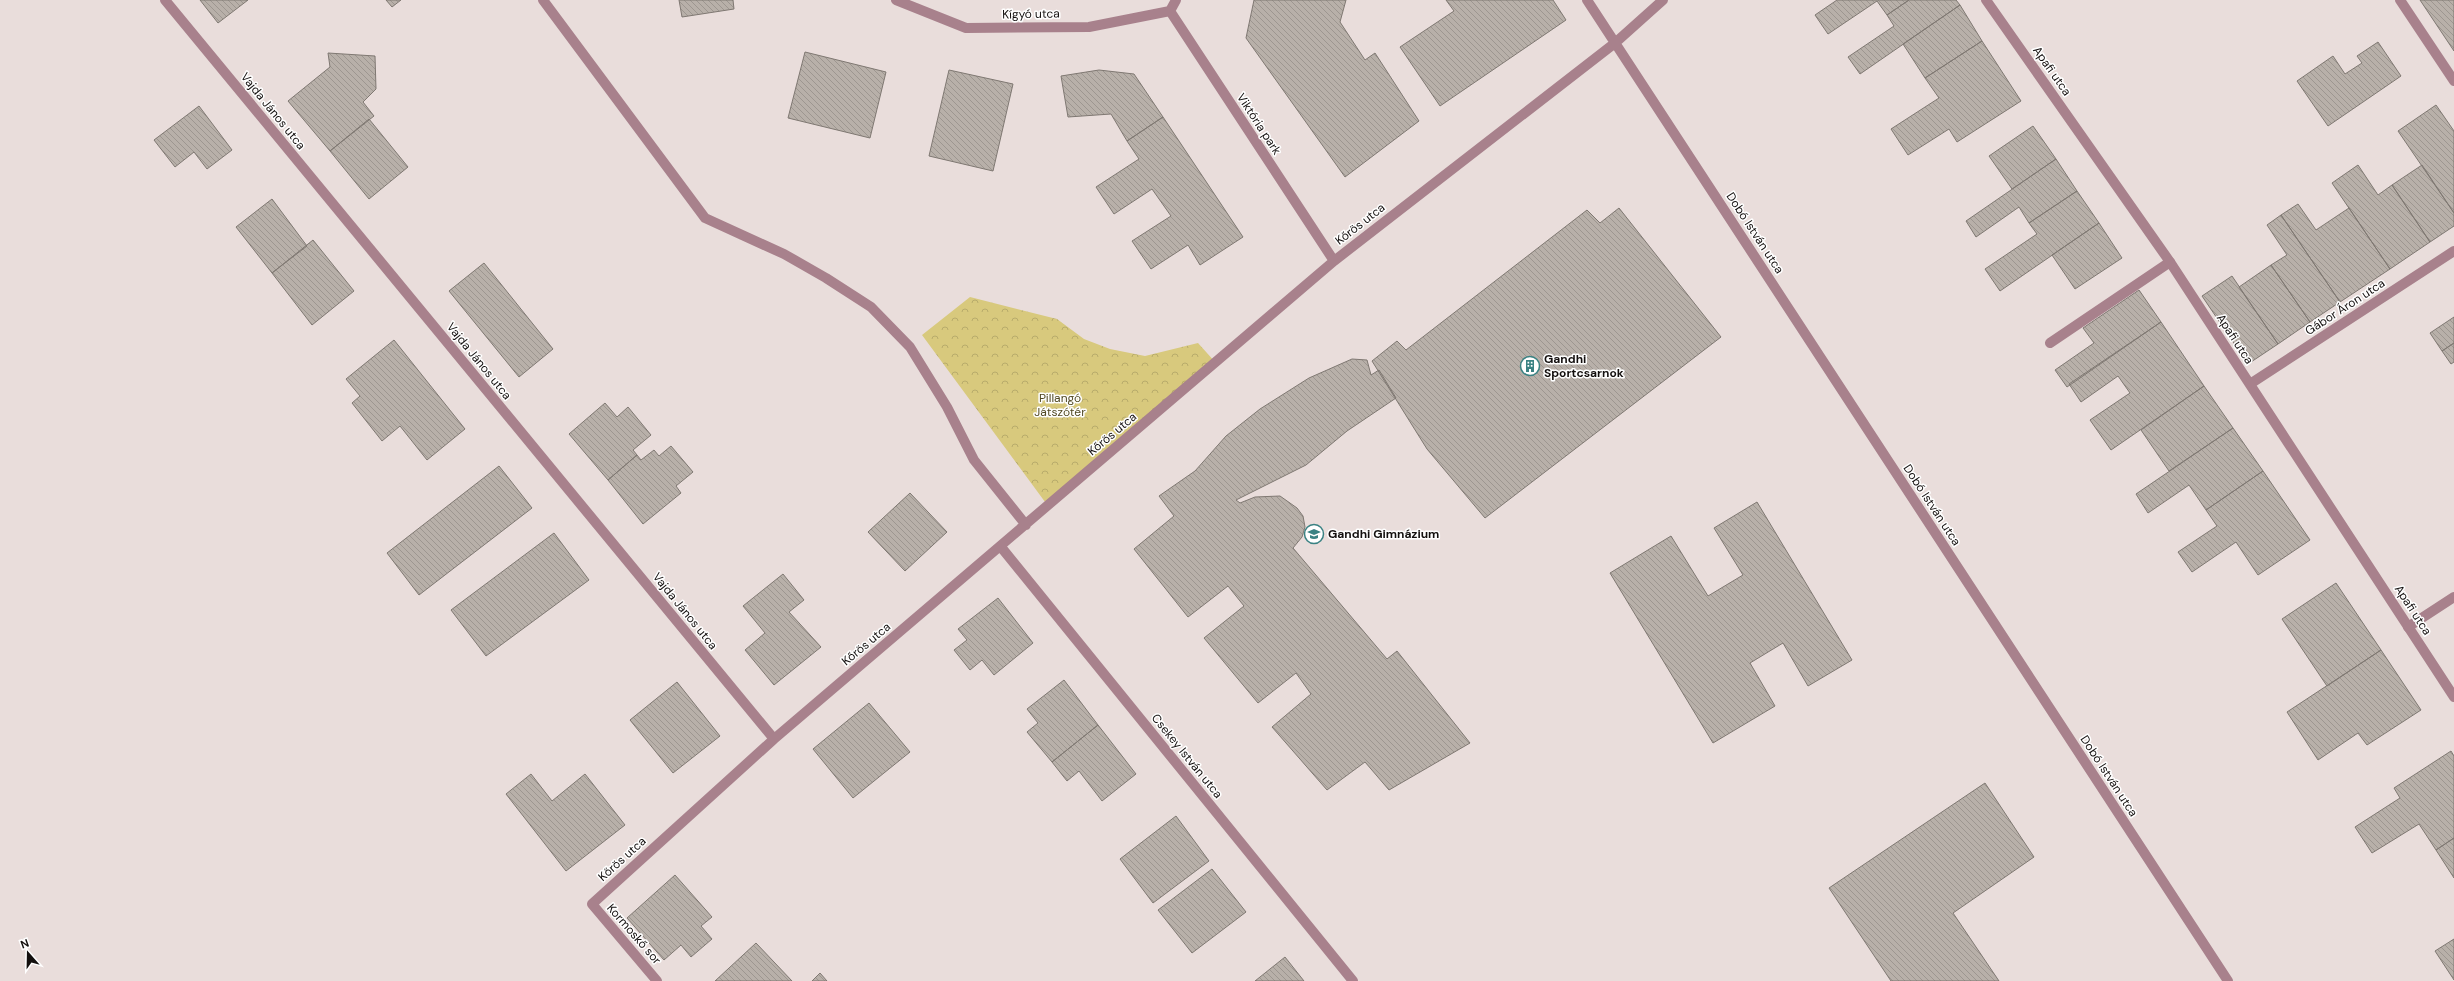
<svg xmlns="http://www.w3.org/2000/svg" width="2454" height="981" viewBox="0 0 2454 981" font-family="'DM Sans',sans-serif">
	<defs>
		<pattern id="park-crowns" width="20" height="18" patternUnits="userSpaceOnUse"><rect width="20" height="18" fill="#d8c97d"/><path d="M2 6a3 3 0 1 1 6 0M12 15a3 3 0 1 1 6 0" fill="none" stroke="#b8ab6b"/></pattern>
		<pattern id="building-back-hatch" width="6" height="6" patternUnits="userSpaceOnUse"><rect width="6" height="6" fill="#b8b0a9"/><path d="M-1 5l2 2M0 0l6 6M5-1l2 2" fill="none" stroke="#9d9690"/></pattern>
	</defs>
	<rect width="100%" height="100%" fill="#e9dddb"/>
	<path fill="url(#park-crowns)" d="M970,297L1057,319L1084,339L1110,349L1145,356L1198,343L1216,363L1048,506L922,335Z"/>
	<path fill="url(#building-back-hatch)" stroke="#7f7872" d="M200,0H248L218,23Z
		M386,0H401L392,7Z
		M679,0H733L734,9L682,17Z
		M1254,0H1346L1340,22L1365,60L1375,53L1419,121L1345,177L1246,38Z
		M1446,0H1553L1566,20L1440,106L1400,47L1454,11Z
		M1837,0H1909L1887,15L1877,1L1828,34L1815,15Z
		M1909,0H1956L1960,5L1860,74L1848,57L1894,26L1887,15Z
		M2420,0H2454V51Z
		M1960,5L1982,41L1925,78L1903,44Z
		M1982,41L2021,101L1957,142L1949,129L1908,155L1891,129L1939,98L1925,78Z
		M2378,42L2401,76L2328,126L2297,81L2333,56L2345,74L2362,63L2357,56Z
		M805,52L886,72L870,138L788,118Z
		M328,53L375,56L376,89L363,102L374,116L330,151L288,101L330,67Z
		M949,70L1013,84L993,171L929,156Z
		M1099,70L1134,74L1163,117L1127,141L1111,114L1068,117L1061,76Z
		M2436,105L2454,131V213L2398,131Z
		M199,106L232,150L207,169L194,152L175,167L154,140Z
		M1163,117L1243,237L1200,265L1188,245L1151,269L1132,241L1171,216L1152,189L1114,214L1096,187L1139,159L1127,141Z
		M369,119L408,167L369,199L330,151Z
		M2033,126L2056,159L2012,189L1989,156Z
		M2056,159L2077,191L2029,223L2019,207L1976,237L1966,221Z
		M2358,165L2378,195L2392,185L2430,242L2390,269L2332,183Z
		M2422,165L2454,213V226L2430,242L2392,185Z
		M2077,191L2099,223L2000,291L1985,269L2037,234L2029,223Z
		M272,199L307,246L272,273L236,227Z
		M2298,204L2316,230L2349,208L2390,269L2340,302L2281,215Z
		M1619,208L1721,337L1485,518L1427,449L1372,361L1397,341L1406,350L1587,210L1600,223Z
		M2281,215L2340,302L2310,322L2271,265L2287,255L2267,225Z
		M2099,223L2122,258L2075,289L2052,255Z
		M313,240L354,291L312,325L272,273Z
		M484,263L553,349L519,377L449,291Z
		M2271,265L2310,322L2278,344L2239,287Z
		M2232,276L2278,344L2248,364L2202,296Z
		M2139,290L2161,322L2067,387L2055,370L2094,343L2083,328Z
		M2454,317V343L2442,351L2430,333Z
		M2161,322L2204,386L2111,450L2090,420L2130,393L2118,376L2081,402L2069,384Z
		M394,340L465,429L427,460L400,426L382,441L352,403L360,396L346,379Z
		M2454,343V362L2451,364L2442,351Z
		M1352,359L1367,360L1371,375L1379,370L1396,398L1347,431L1306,465L1236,500L1240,503L1255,497L1280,496L1297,508L1303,516L1305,527L1302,537L1293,548L1387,659L1397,651L1470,743L1389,790L1365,762L1327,790L1272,727L1311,694L1296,673L1258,703L1204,638L1244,606L1228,586L1188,617L1134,549L1174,516L1159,496L1195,471L1226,436L1260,409L1309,378Z
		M2204,386L2233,428L2169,471L2141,430Z
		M605,403L617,417L628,407L651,435L633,450L637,455L608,480L569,434Z
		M2233,428L2263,471L2206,510L2189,485L2148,513L2136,494Z
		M671,446L693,472L676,486L681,493L643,524L608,480L637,455L641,460L654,450L659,456Z
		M499,466L532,508L419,595L387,553Z
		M2263,471L2310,540L2258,575L2236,542L2192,572L2178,552L2217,526L2206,510Z
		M910,493L947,532L905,571L868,532Z
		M1757,502L1852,660L1808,686L1783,643L1750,663L1775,706L1713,743L1610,573L1671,536L1708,596L1743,575L1714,528Z
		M554,533L589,580L486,656L451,610Z
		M783,574L804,600L789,612L821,647L774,685L745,650L765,633L743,606Z
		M2336,583L2381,650L2327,686L2282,619Z
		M998,598L1033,643L994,675L982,660L970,670L954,650L967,640L958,629Z
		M2381,650L2421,710L2367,745L2358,733L2318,760L2287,712Z
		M1064,680L1098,725L1052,762L1027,732L1038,723L1027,709Z
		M677,682L720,736L673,773L630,720Z
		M869,703L910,752L853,798L813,749Z
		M1098,725L1136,774L1102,801L1079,771L1067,781L1052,762Z
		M2451,751L2454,756V838L2436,850L2419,824L2372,853L2355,827L2400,798L2394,788Z
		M531,774L552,801L585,774L625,825L566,871L506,794Z
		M1985,783L2034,857L1953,913L1999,981H1891L1829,888Z
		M1176,816L1209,861L1153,903L1120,859Z
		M2454,838V878L2436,850Z
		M1212,869L1246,912L1192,953L1158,910Z
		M675,875L712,917L701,926L712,939L691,957L681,945L664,960L627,918Z
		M2454,939V980L2435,951Z
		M756,943L792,981H715Z
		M1285,957L1304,981H1255Z
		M820,973L827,981H812Z"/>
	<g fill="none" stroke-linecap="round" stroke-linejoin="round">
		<path stroke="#a8818c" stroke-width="10" d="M2050,343L2170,262
			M2408,627L2454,597"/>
		<path stroke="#a8818c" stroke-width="10" d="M165,0L774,739
			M543,0L705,218L784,254L826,278L871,307L910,347L947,407L974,460L1026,525
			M896,0L966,28L1089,27L1170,11
			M1176,0L1170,11L1334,261
			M1587,0L2228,981
			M1986,0L2170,262L2454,697
			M2400,0L2454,81
			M2250,384L2454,251
			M1001,547L1353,981
			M657,981L592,904L774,739L1334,261L1615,43L1663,0"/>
	</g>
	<defs>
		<g id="building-ring" transform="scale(1)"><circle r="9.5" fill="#fff" stroke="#3a8283" stroke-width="1.5"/><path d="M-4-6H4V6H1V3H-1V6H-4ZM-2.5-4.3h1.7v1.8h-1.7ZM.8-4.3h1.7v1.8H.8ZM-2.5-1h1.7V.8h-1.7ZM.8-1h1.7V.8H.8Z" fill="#3a8283"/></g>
		<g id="school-ring" transform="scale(1)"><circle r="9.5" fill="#fff" stroke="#3a8283" stroke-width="1.5"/><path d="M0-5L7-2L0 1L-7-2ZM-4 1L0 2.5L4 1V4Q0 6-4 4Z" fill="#3a8283"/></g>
	</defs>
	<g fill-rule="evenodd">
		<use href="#building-ring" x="1530" y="366"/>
		<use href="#school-ring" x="1314" y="534"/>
	</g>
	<g text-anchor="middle" stroke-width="3" stroke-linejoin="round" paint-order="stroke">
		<g font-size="12" fill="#130f0e" stroke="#fff">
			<text transform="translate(1031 14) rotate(-1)" y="4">Kígyó utca</text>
			<text transform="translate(2052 71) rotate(55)" y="4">Apafi utca</text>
			<text transform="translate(273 111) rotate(51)" y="4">Vajda János utca</text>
			<text transform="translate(1259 124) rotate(57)" y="4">Viktória park</text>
			<text transform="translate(1360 224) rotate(-38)" y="4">Kőrös utca</text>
			<text transform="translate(1755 233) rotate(57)" y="4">Dobó István utca</text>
			<text transform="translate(2345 307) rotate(-33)" y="4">Gábor Áron utca</text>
			<text transform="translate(2235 339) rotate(57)" y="4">Apafi utca</text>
			<text transform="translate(479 361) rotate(51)" y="4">Vajda János utca</text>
			<text transform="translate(1112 434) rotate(-40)" y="4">Kőrös utca</text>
			<text transform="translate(1932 505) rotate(57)" y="4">Dobó István utca</text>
			<text transform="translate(2413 610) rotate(57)" y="4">Apafi utca</text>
			<text transform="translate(685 611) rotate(51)" y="4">Vajda János utca</text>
			<text transform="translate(866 644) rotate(-40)" y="4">Kőrös utca</text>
			<text transform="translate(1187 756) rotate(51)" y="4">Csekey István utca</text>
			<text transform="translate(2109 776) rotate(57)" y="4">Dobó István utca</text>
			<text transform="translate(622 859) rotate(-42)" y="4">Kőrös utca</text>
			<text transform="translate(634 934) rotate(49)" y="4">Kormoskő sor</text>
		</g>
		<g font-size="12" font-weight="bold" fill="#130f0e" stroke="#fff" text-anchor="start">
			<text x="1544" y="363">Gandhi<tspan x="1544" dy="14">Sportcsarnok</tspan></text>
			<text x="1328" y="538">Gandhi Gimnázium</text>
		</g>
		<g font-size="12" fill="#504822" stroke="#fff">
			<text x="1060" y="402">Pillangó<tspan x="1060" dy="14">Játszótér</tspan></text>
		</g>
	</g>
	<g transform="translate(28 953) rotate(340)" stroke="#ffffff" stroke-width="3" paint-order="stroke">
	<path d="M0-3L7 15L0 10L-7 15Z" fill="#130f0e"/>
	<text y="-6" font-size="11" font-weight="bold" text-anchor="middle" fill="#130f0e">N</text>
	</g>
</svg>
